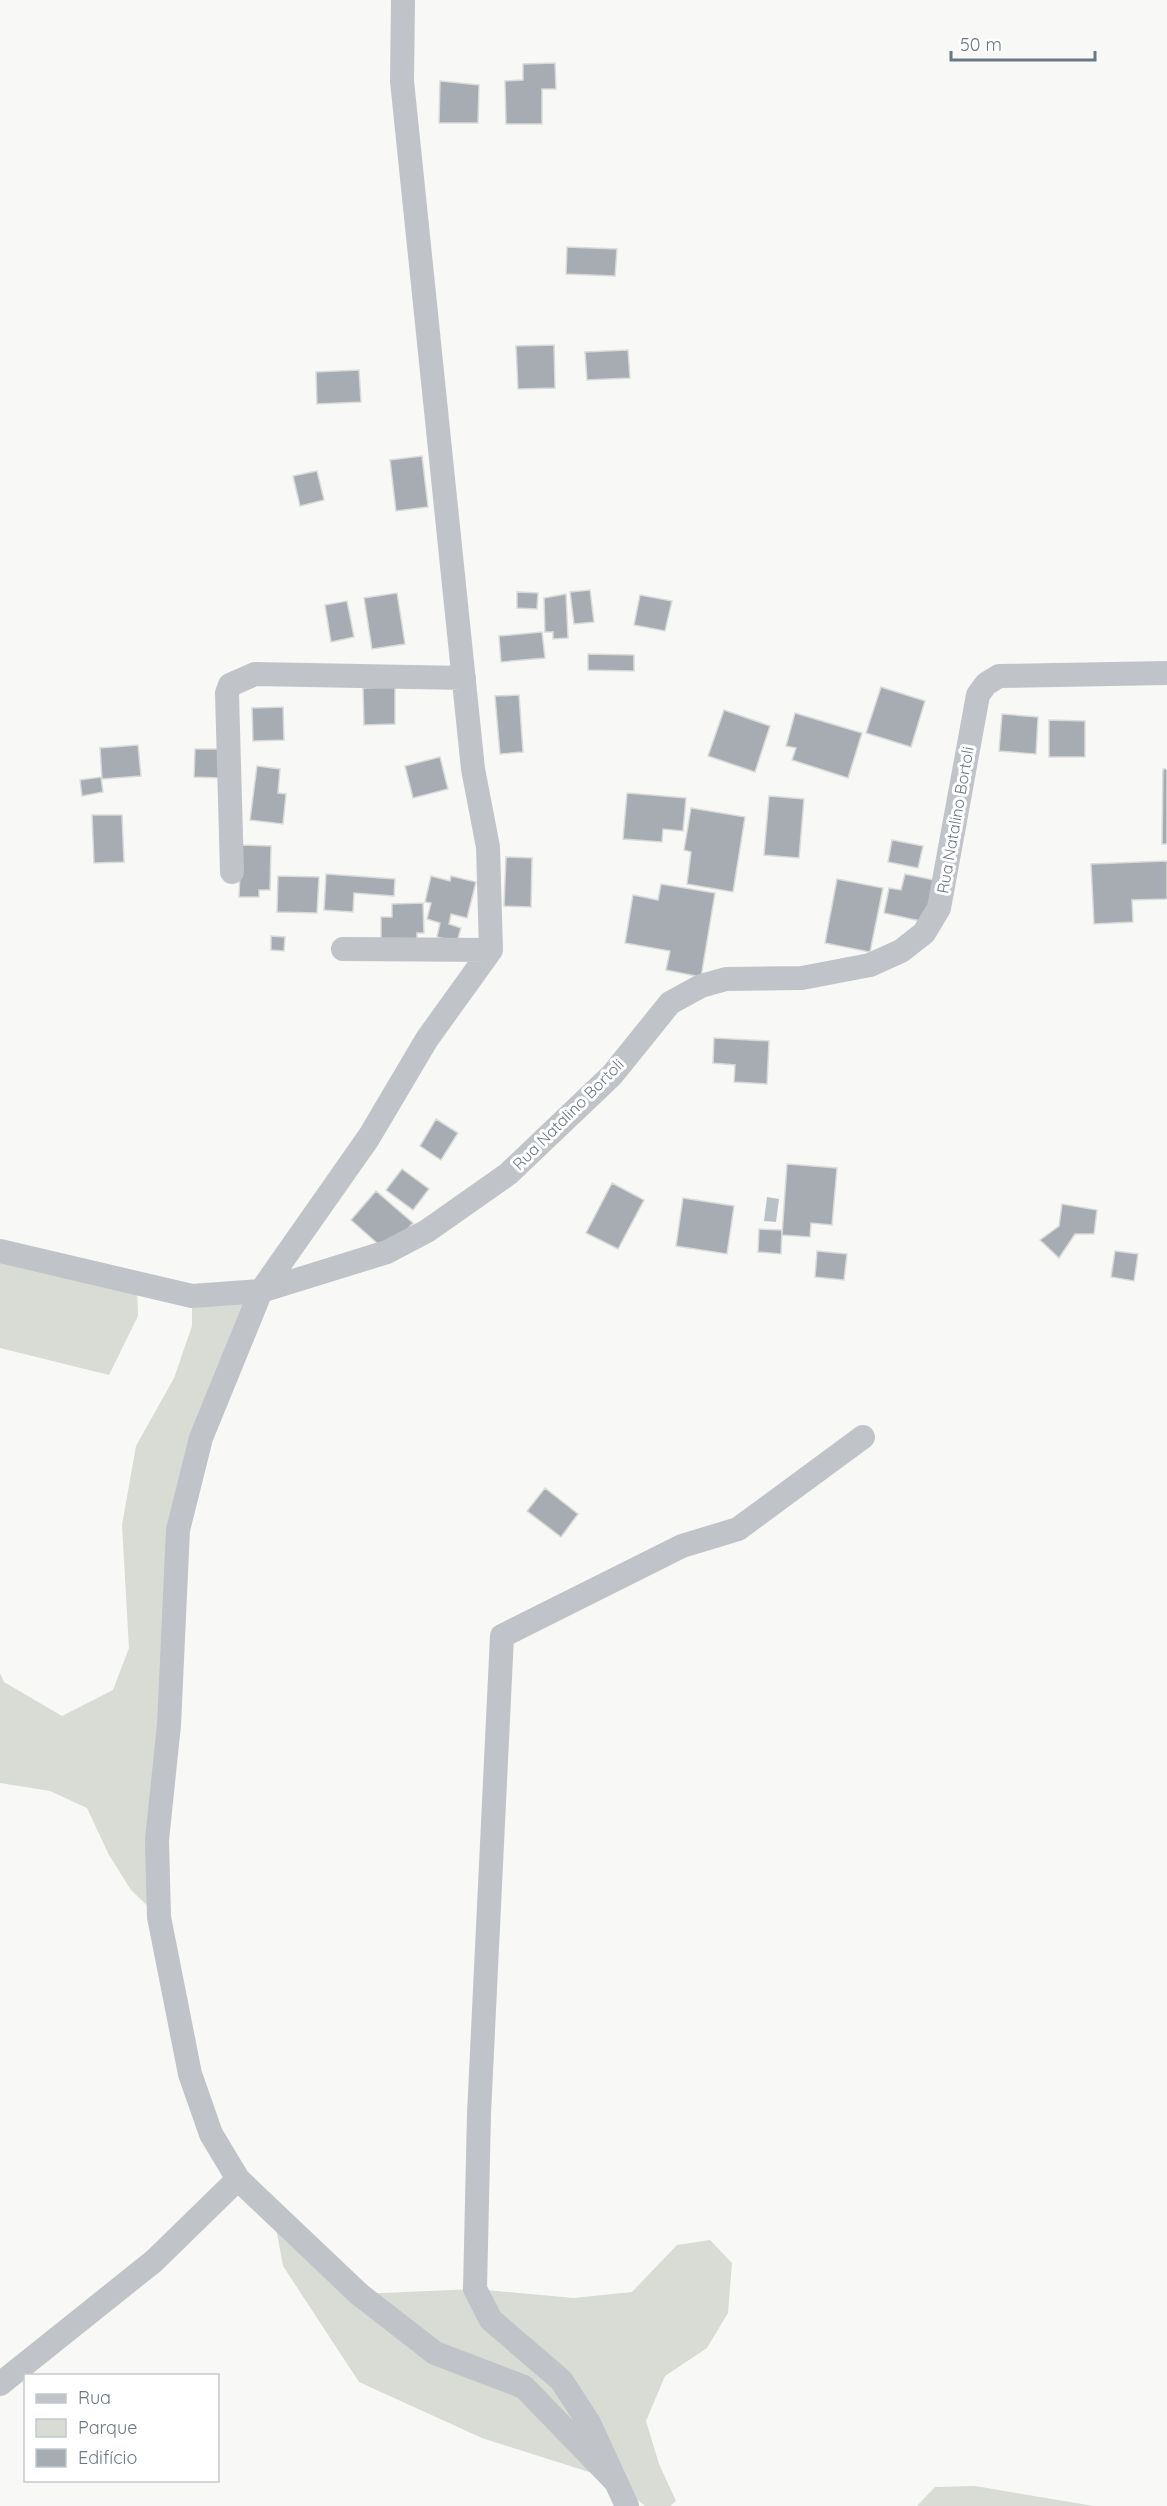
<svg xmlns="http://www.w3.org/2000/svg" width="1167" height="2506" viewBox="0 0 1167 2506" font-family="Quicksand,sans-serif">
	<rect width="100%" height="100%" fill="#f8f8f6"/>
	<path fill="#d8dcd5" d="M0,1252L137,1283L138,1316L109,1375L0,1348Z
		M261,1291L178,1530L159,1917L131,1890L109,1855L87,1808L50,1791L0,1783V1673L4,1682L62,1716L113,1690L129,1648L122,1525L136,1446L174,1378L192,1326V1296Z
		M273,2212L359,2294L475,2289L574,2298L632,2292L677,2245L710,2240L732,2263L728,2313L707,2348L665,2376L646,2421L659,2464L676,2501L670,2506H645L614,2480L482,2438L359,2382L283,2266Z
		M975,2486L1094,2506H917L935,2487Z"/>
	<path fill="#b9c1c6" d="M767,1197L779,1199L776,1222L764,1221Z"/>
	<path fill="#a6acb2" stroke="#dadad8" stroke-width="1.5" d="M555,63L556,89H542V124H506L505,81L523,80V64Z
		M440,81L479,85L478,123H439Z
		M567,247L617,249L615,276L566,274Z
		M554,345L555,388L518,389L516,346Z
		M628,350L630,378L587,380L585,352Z
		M359,370L361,402L317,404L316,372Z
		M422,456L428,507L396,511L390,460Z
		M317,471L324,500L300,506L293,476Z
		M590,590L594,622L574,624L570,592Z
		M517,592L538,593L537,609L517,608Z
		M397,593L405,644L372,649L364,598Z
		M566,594L568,638L553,639V632H545L544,598Z
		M640,595L672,601L665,631L634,625Z
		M347,601L354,637L331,642L325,605Z
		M542,632L545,658L501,662L499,636Z
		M588,654L634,655V671L588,670Z
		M395,687V724L364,725L363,688Z
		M881,687L925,701L911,747L866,733Z
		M519,695L523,752L500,754L495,696Z
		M283,707L284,740L253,741L252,708Z
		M724,710L770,726L755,772L708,756Z
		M795,713L862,733L848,778L792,760L796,748L786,746Z
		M1002,714L1038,717L1036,754L999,751Z
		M1049,720L1085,721V757H1049Z
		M138,745L141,776L102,779L100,748Z
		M195,749H221V778L194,777Z
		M440,757L448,789L413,798L405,766Z
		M257,766L280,769L278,793L286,794L283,824L250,820Z
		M1163,769H1167V844H1162Z
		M101,777L103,792L82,796L80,780Z
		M627,793L686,798L683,831L663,829L662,842L623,839Z
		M769,796L804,799L799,858L764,855Z
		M691,808L745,817L733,892L687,884L691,852L684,850Z
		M92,815H122L124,862L94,863Z
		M892,840L923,846L918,868L888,862Z
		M241,845L271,846L270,890H259V897H239Z
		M506,857L532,858L531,907L504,906Z
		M1167,861V899L1132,900L1133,922L1094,924L1091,864Z
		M326,874L395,879L394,896L354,893L353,912L324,910Z
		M905,874L934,880L925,922L884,913L889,888L901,890Z
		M278,876L319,877L317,913L277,912Z
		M431,876L450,881L451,876L476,882L467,918L451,914L449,924L461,928L457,942L437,937L440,923L427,919L431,903L425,902Z
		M837,879L883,888L870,952L825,943Z
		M661,884L715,893L701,977L666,970L670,951L625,943L633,895L658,900Z
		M423,903L424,933H417V941H381V917H392V904Z
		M271,936L285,937L284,951L271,950Z
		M714,1038L769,1041L767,1084L734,1082L735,1065L713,1063Z
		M436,1119L458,1133L441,1160L420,1146Z
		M787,1164L837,1168L832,1225L811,1223L810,1237L782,1235Z
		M402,1169L429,1189L413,1210L386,1190Z
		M612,1183L644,1200L618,1249L586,1233Z
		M376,1191L413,1223L387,1252L351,1220Z
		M683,1198L734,1206L727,1254L676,1246Z
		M1062,1204L1097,1210L1094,1234H1075L1059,1258L1040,1240L1059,1226Z
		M759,1229L782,1230L781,1254L758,1252Z
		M817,1251L847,1254L844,1280L815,1277Z
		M1115,1251L1138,1254L1134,1281L1111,1277Z
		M545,1488L578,1514L561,1537L527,1511Z"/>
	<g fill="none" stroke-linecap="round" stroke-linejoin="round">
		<path stroke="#c0c3c7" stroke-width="24" d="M403,0L402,81L473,769L488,847L491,950L427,1039L369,1137L261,1291L201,1438L178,1530L169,1725L157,1840L159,1917L190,2074L211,2134L238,2179L359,2294L435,2353L524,2387L614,2480
			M232,872L227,693L230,685L255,674L464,678
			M343,949L491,950
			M0,1251L192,1296L261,1291L387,1252L427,1231L508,1174L612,1075L670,1003L701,986L726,979L802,978L870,965L901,951L924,933L939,908L978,695L986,684L999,676L1167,673
			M0,2384L154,2261L238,2179
			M627,2506L589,2423L561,2380L491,2320L475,2289L479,2114L502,1636L682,1546L738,1529L863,1437"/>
	</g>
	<g text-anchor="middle" stroke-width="6" stroke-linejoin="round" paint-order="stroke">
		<g font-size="16" fill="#6b7783" stroke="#fff">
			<text transform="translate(955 820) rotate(-80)" y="6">Rua Natalino Bortoli</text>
			<text transform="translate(568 1114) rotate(-45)" y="6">Rua Natalino Bortoli</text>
		</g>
	</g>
	<rect x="24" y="2374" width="195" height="108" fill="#ffffff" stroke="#c4c9cd" stroke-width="1.5"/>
	<rect x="36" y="2394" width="30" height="9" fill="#c0c3c7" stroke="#c4c9cd" stroke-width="1.5"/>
	<text x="78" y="2404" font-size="18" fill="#6b7783">Rua</text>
	<rect x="36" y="2419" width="30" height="18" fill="#d8dcd5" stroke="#c4c9cd" stroke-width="1.5"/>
	<text x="78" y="2434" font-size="18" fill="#6b7783">Parque</text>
	<rect x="36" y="2449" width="30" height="18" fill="#a6acb2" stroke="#c4c9cd" stroke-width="1.5"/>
	<text x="78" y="2464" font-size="18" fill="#6b7783">Edifício</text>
	<path d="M951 51v9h144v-9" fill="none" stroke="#6b7783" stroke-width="3"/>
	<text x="960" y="51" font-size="18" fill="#6b7783" stroke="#ffffff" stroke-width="4.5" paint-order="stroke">50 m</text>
</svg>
